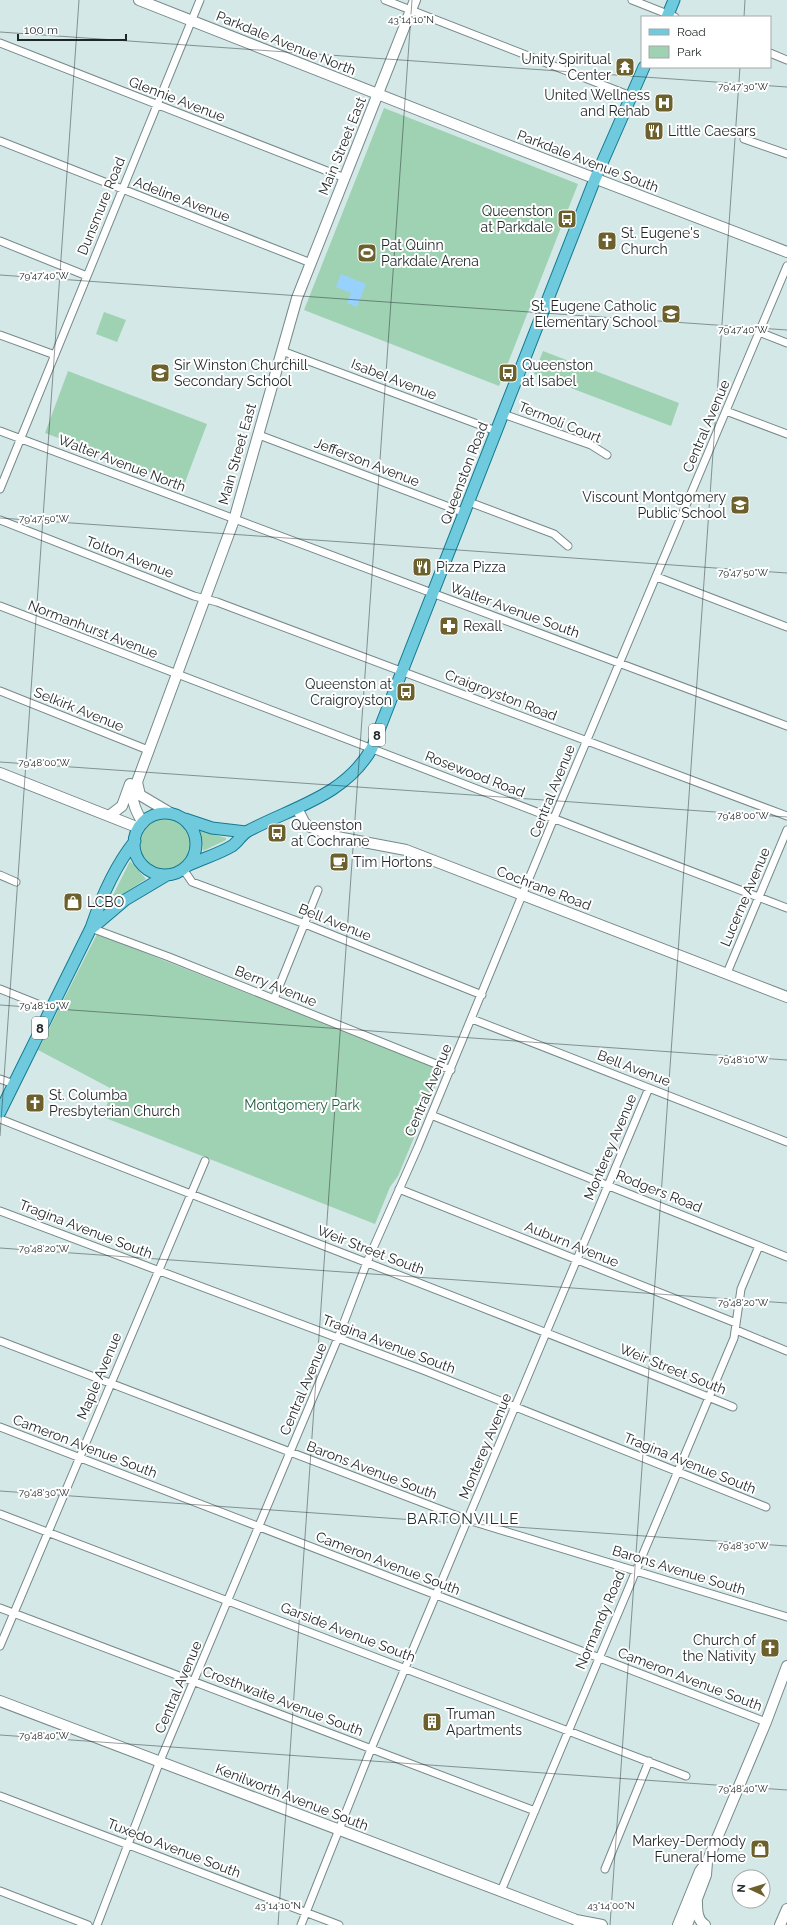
<svg xmlns="http://www.w3.org/2000/svg" width="787" height="1925" viewBox="0 0 787 1925" font-family="Raleway,sans-serif">
	<rect width="100%" height="100%" fill="#d4e8e8"/>
	<path fill="#9fd2b3" d="M384,108L578,184L499,386L304,310Z
		M104,312L126,320L117,342L96,334Z
		M543,351L679,403L671,426L534,374Z
		M68,371L207,424L184,485L45,433Z
		M139 844a26 26 0 1 1 52 0a26 26 0 1 1-52 0Z
		M203,831L226,838V840L203,851L201,832Z
		M130,861L146,879L112,901L111,899Z
		M97,934L437,1068L440,1075L398,1176L390,1187L375,1224L103,1117L112,1089L38,1050Z"/>
	<path fill="#98d2fc" d="M341,274L366,284L357,307L347,303L351,293L336,287Z"/>
	<g fill="none" stroke-linecap="round" stroke-linejoin="round">
		<g stroke="#77898a" stroke-width="9">
			<path id="street" d="M385,0L631,96
				M632,0L675,17
				M0,43L345,178
				M770,53L787,60
				M744,139L787,154
				M0,141L311,263
				M0,241L87,276
				M759,332L787,343
				M0,335L55,355
				M282,351L496,431
				M726,411L787,434
				M503,414L591,445L607,455
				M0,431L787,726
				M259,435L465,513
				M0,489L200,0
				M469,502L554,534L568,546
				M0,520L194,596L217,602L787,816
				M657,577L787,627
				M0,606L787,908
				M0,691L148,750
				M183,869L192,882L305,924L482,995
				M0,875L16,882
				M91,928L169,957L451,1070
				M727,973L787,830
				M0,989L50,1009
				M274,999L318,890
				M472,1019L787,1142
				M0,1079L14,1084
				M431,1115L787,1257
				M0,1119C244,1216 490,1309 733,1407
				M399,1189L736,1323
				M0,1211L423,1370L766,1507
				M736,1330L787,1351
				M0,1341L468,1520L787,1617
				M0,1427L766,1722
				M0,1514L686,1776
				M0,1608L535,1811
				M0,1646L205,1161
				M0,1796L339,1925
				M605,1869L649,1761
				M0,1891L88,1925
				M501,1891L734,1338L741,1289L759,1246
				M97,1925L160,1761L338,1338L367,1262L418,1147L554,818L787,266
				M301,1925L371,1749L649,1088"/>
		</g>
		<g stroke="#77898a" stroke-width="12">
			<path id="secondary" d="M139,0L492,139L787,252
				M0,773L139,828
				M137,782L140,795L172,814
				M297,808L304,822L308,826L332,836L406,850L787,997
				M109,816L122,806L130,784
				M143,823C135,810 128,795 137,782L234,520L297,298L415,0
				M0,1701L574,1919L584,1925
				M697,1902C697,1910 697,1920 705,1925
				M576,1920L602,1925
				M678,1925L700,1871L707,1862L766,1722L787,1666
				M687,1925L706,1875L707,1862
				M780,1925L787,1909"/>
		</g>
		<g stroke="#157a90" stroke-width="13">
			<path id="primary" d="M667,17L674,0
				M134 844a31 31 0 1 1 62 0a31 31 0 1 1-62 0Z
				M185,819L212,828L246,832
				M187,866C201,859 219,854 232,846C238,842 241,835 248,831C293,807 345,796 372,748L595,179L644,67
				M92,928L125,900L167,875
				M0,1112L91,928C101,898 115,866 135,841"/>
		</g>
		<use href="#street" stroke="#fff" stroke-width="7"/>
		<use href="#secondary" stroke="#fff" stroke-width="10"/>
		<use href="#primary" stroke="#6fcade" stroke-width="11"/>
	</g>
	<path fill="none" stroke="#1f2627" stroke-width="1" stroke-opacity="0.45" d="M744,17L745,0M0,32L787,87M0,275L787,330M0,518L787,573M0,762L787,817M0,1005L787,1060M0,1136L79,0M0,1248L787,1303M0,1491L787,1546M0,1735L787,1790M278,1925L412,0M610,1925L740,67"/>
	<defs>
		<g id="temple-square" transform="scale(1)"><rect x="-9" y="-9" width="18" height="18" rx="4" fill="#6c602d" stroke="#fff"/><path d="M0-6L5-2H3V0L6.5 2.5H4V6H1.5V3h-3V6H-4V2.5H-6.5L-3 0V-2H-5Z" fill="#fff"/></g>
		<g id="hospital-square" transform="scale(1)"><rect x="-9" y="-9" width="18" height="18" rx="4" fill="#6c602d" stroke="#fff"/><path d="M-5-5h3v3.5h4V-5h3V5h-3V1.5h-4V5h-3Z" fill="#fff"/></g>
		<g id="restaurant-square" transform="scale(1)"><rect x="-9" y="-9" width="18" height="18" rx="4" fill="#6c602d" stroke="#fff"/><path d="M-5-6h1v4h1v-4h1v4h1v-4h1v5L-1.5 .5V6h-2V.5L-5-1ZM5-6V6H3V1.5H1.5Q1.5-4 5-6Z" fill="#fff"/></g>
		<g id="bus-square" transform="scale(1)"><rect x="-9" y="-9" width="18" height="18" rx="4" fill="#6c602d" stroke="#fff"/><path d="M-5-6H5V4H4V6H2V4H-2V6H-4V4H-5ZM-3.5-4V0h7V-4ZM-3.5 1.2v1.5H-2V1.2ZM2 1.2v1.5H3.5V1.2Z" fill="#fff"/></g>
		<g id="church-square" transform="scale(1)"><rect x="-9" y="-9" width="18" height="18" rx="4" fill="#6c602d" stroke="#fff"/><path d="M-1.2-6h2.4v3.5h3.3v2.4h-3.3V6h-2.4V-.1h-3.3v-2.4h3.3Z" fill="#fff"/></g>
		<g id="stadium-square" transform="scale(1)"><rect x="-9" y="-9" width="18" height="18" rx="4" fill="#6c602d" stroke="#fff"/><path d="M0-5a6.5 5 0 1 0 0 10a6.5 5 0 1 0 0-10ZM-3.5-1.8h7v3.6h-7Z" fill="#fff"/></g>
		<g id="school-square" transform="scale(1)"><rect x="-9" y="-9" width="18" height="18" rx="4" fill="#6c602d" stroke="#fff"/><path d="M0-5L7-2L0 1L-7-2ZM-4 1L0 2.5L4 1V4Q0 6-4 4Z" fill="#fff"/></g>
		<g id="pharmacy-square" transform="scale(1)"><rect x="-9" y="-9" width="18" height="18" rx="4" fill="#6c602d" stroke="#fff"/><path d="M-2-6h4v4h4v4h-4v4h-4v-4h-4v-4h4Z" fill="#fff"/></g>
		<g id="cafe-square" transform="scale(1)"><rect x="-9" y="-9" width="18" height="18" rx="4" fill="#6c602d" stroke="#fff"/><path d="M-5.5-4.5H6V0H3Q3 3.5 0 3.5H-2.5Q-5.5 3.5-5.5 0ZM3-3.2v2h1.7v-2ZM-6 4.5H4V6H-6Z" fill="#fff"/></g>
		<g id="shop-square" transform="scale(1)"><rect x="-9" y="-9" width="18" height="18" rx="4" fill="#6c602d" stroke="#fff"/><path d="M-5-2.5h2.3a2.7 3.5 0 0 1 5.4 0H5L5.5 6h-11ZM-1.5-2.5h3a1.5 2.3 0 0 0-3 0Z" fill="#fff"/></g>
		<g id="building-square" transform="scale(1)"><rect x="-9" y="-9" width="18" height="18" rx="4" fill="#6c602d" stroke="#fff"/><path d="M-4-6H4V6H1V3H-1V6H-4ZM-2.5-4.3h1.7v1.8h-1.7ZM.8-4.3h1.7v1.8H.8ZM-2.5-1h1.7V.8h-1.7ZM.8-1h1.7V.8H.8Z" fill="#fff"/></g>
	</defs>
	<g fill-rule="evenodd">
		<use href="#temple-square" x="625" y="67"/>
		<use href="#hospital-square" x="664" y="103"/>
		<use href="#restaurant-square" x="654" y="131"/>
		<use href="#bus-square" x="567" y="219"/>
		<use href="#church-square" x="607" y="241"/>
		<use href="#stadium-square" x="367" y="253"/>
		<use href="#school-square" x="671" y="314"/>
		<use href="#school-square" x="160" y="373"/>
		<use href="#bus-square" x="508" y="373"/>
		<use href="#school-square" x="740" y="505"/>
		<use href="#restaurant-square" x="422" y="567"/>
		<use href="#pharmacy-square" x="449" y="626"/>
		<use href="#bus-square" x="406" y="692"/>
		<use href="#bus-square" x="277" y="833"/>
		<use href="#cafe-square" x="339" y="862"/>
		<use href="#shop-square" x="73" y="902"/>
		<use href="#church-square" x="35" y="1103"/>
		<use href="#church-square" x="770" y="1648"/>
		<use href="#building-square" x="432" y="1722"/>
		<use href="#shop-square" x="760" y="1849"/>
	</g>
	<g text-anchor="middle" stroke-width="4" stroke-linejoin="round" paint-order="stroke">
		<g fill="#fff" stroke="#626768" stroke-width="1">
			<rect x="369" y="724" width="16" height="22" rx="3"/>
			<rect x="32" y="1017" width="16" height="22" rx="3"/>
		</g>
		<g font-size="13" font-weight="bold" fill="#1f2627">
			<text x="377" y="740">8</text>
			<text x="40" y="1033">8</text>
		</g>
		<g font-size="14" fill="#1f2627" stroke="#fff">
			<text transform="translate(286 43) rotate(22)" y="5">Parkdale Avenue North</text>
			<text transform="translate(177 99) rotate(21)" y="5">Glennie Avenue</text>
			<text transform="translate(342 146) rotate(-68)" y="5">Main Street East</text>
			<text transform="translate(588 161) rotate(21)" y="5">Parkdale Avenue South</text>
			<text transform="translate(182 199) rotate(21)" y="5">Adeline Avenue</text>
			<text transform="translate(101 206) rotate(-68)" y="5">Dunsmure Road</text>
			<text transform="translate(394 379) rotate(21)" y="5">Isabel Avenue</text>
			<text transform="translate(560 422) rotate(22)" y="5">Termoli Court</text>
			<text transform="translate(706 426) rotate(-67)" y="5">Central Avenue</text>
			<text transform="translate(237 454) rotate(-74)" y="5">Main Street East</text>
			<text transform="translate(367 462) rotate(21)" y="5">Jefferson Avenue</text>
			<text transform="translate(122 463) rotate(21)" y="5">Walter Avenue North</text>
			<text transform="translate(464 473) rotate(-69)" y="5">Queenston Road</text>
			<text transform="translate(130 557) rotate(21)" y="5">Tolton Avenue</text>
			<text transform="translate(515 610) rotate(20)" y="5">Walter Avenue South</text>
			<text transform="translate(93 629) rotate(21)" y="5">Normanhurst Avenue</text>
			<text transform="translate(501 695) rotate(21)" y="5">Craigroyston Road</text>
			<text transform="translate(79 709) rotate(22)" y="5">Selkirk Avenue</text>
			<text transform="translate(475 774) rotate(21)" y="5">Rosewood Road</text>
			<text transform="translate(552 791) rotate(-68)" y="5">Central Avenue</text>
			<text transform="translate(544 888) rotate(21)" y="5">Cochrane Road</text>
			<text transform="translate(745 897) rotate(-67)" y="5">Lucerne Avenue</text>
			<text transform="translate(335 922) rotate(22)" y="5">Bell Avenue</text>
			<text transform="translate(276 986) rotate(22)" y="5">Berry Avenue</text>
			<text transform="translate(634 1068) rotate(21)" y="5">Bell Avenue</text>
			<text transform="translate(428 1090) rotate(-67)" y="5">Central Avenue</text>
			<text transform="translate(610 1147) rotate(-67)" y="5">Monterey Avenue</text>
			<text transform="translate(659 1191) rotate(22)" y="5">Rodgers Road</text>
			<text transform="translate(86 1229) rotate(21)" y="5">Tragina Avenue South</text>
			<text transform="translate(572 1244) rotate(22)" y="5">Auburn Avenue</text>
			<text transform="translate(371 1250) rotate(21)" y="5">Weir Street South</text>
			<text transform="translate(389 1344) rotate(21)" y="5">Tragina Avenue South</text>
			<text transform="translate(673 1369) rotate(22)" y="5">Weir Street South</text>
			<text transform="translate(99 1376) rotate(-67)" y="5">Maple Avenue</text>
			<text transform="translate(303 1389) rotate(-67)" y="5">Central Avenue</text>
			<text transform="translate(85 1446) rotate(21)" y="5">Cameron Avenue South</text>
			<text transform="translate(485 1446) rotate(-67)" y="5">Monterey Avenue</text>
			<text transform="translate(690 1463) rotate(22)" y="5">Tragina Avenue South</text>
			<text transform="translate(372 1470) rotate(21)" y="5">Barons Avenue South</text>
			<text transform="translate(388 1563) rotate(21)" y="5">Cameron Avenue South</text>
			<text transform="translate(679 1570) rotate(17)" y="5">Barons Avenue South</text>
			<text transform="translate(600 1620) rotate(-67)" y="5">Normandy Road</text>
			<text transform="translate(348 1632) rotate(21)" y="5">Garside Avenue South</text>
			<text transform="translate(690 1679) rotate(21)" y="5">Cameron Avenue South</text>
			<text transform="translate(178 1687) rotate(-67)" y="5">Central Avenue</text>
			<text transform="translate(283 1701) rotate(21)" y="5">Crosthwaite Avenue South</text>
			<text transform="translate(292 1797) rotate(21)" y="5">Kenilworth Avenue South</text>
			<text transform="translate(174 1848) rotate(21)" y="5">Tuxedo Avenue South</text>
		</g>
		<g font-size="14" fill="#1f2627" stroke="#fff" text-anchor="start">
			<text x="611" y="64" text-anchor="end">Unity Spiritual<tspan x="611" dy="16">Center</tspan></text>
			<text x="650" y="100" text-anchor="end">United Wellness<tspan x="650" dy="16">and Rehab</tspan></text>
			<text x="668" y="136">Little Caesars</text>
			<text x="553" y="216" text-anchor="end">Queenston<tspan x="553" dy="16">at Parkdale</tspan></text>
			<text x="621" y="238">St. Eugene's<tspan x="621" dy="16">Church</tspan></text>
			<text x="381" y="250">Pat Quinn<tspan x="381" dy="16">Parkdale Arena</tspan></text>
			<text x="657" y="311" text-anchor="end">St. Eugene Catholic<tspan x="657" dy="16">Elementary School</tspan></text>
			<text x="174" y="370">Sir Winston Churchill<tspan x="174" dy="16">Secondary School</tspan></text>
			<text x="522" y="370">Queenston<tspan x="522" dy="16">at Isabel</tspan></text>
			<text x="726" y="502" text-anchor="end">Viscount Montgomery<tspan x="726" dy="16">Public School</tspan></text>
			<text x="436" y="572">Pizza Pizza</text>
			<text x="463" y="631">Rexall</text>
			<text x="392" y="689" text-anchor="end">Queenston at<tspan x="392" dy="16">Craigroyston</tspan></text>
			<text x="291" y="830">Queenston<tspan x="291" dy="16">at Cochrane</tspan></text>
			<text x="353" y="867">Tim Hortons</text>
			<text x="87" y="907">LCBO</text>
			<text x="49" y="1100">St. Columba<tspan x="49" dy="16">Presbyterian Church</tspan></text>
			<text x="756" y="1645" text-anchor="end">Church of<tspan x="756" dy="16">the Nativity</tspan></text>
			<text x="446" y="1719">Truman<tspan x="446" dy="16">Apartments</tspan></text>
			<text x="746" y="1846" text-anchor="end">Markey-Dermody<tspan x="746" dy="16">Funeral Home</tspan></text>
		</g>
		<g font-size="14" fill="#215d3f" stroke="#fff">
			<text x="302" y="1110">Montgomery Park</text>
		</g>
		<g font-size="15" letter-spacing="1" fill="#223232" stroke="#fff">
			<text x="463" y="1524">BARTONVILLE</text>
		</g>
	</g>
	<g font-size="10" text-anchor="middle" fill="#1f2627" stroke="#fff" stroke-width="4" stroke-linejoin="round" paint-order="stroke">
		<text x="411" y="23">43°14'10"N</text>
		<text x="743" y="90">79°47'30"W</text>
		<text x="44" y="279">79°47'40"W</text>
		<text x="743" y="333">79°47'40"W</text>
		<text x="44" y="522">79°47'50"W</text>
		<text x="743" y="576">79°47'50"W</text>
		<text x="44" y="766">79°48'00"W</text>
		<text x="743" y="819">79°48'00"W</text>
		<text x="44" y="1009">79°48'10"W</text>
		<text x="743" y="1063">79°48'10"W</text>
		<text x="44" y="1252">79°48'20"W</text>
		<text x="743" y="1306">79°48'20"W</text>
		<text x="44" y="1496">79°48'30"W</text>
		<text x="743" y="1549">79°48'30"W</text>
		<text x="44" y="1739">79°48'40"W</text>
		<text x="743" y="1792">79°48'40"W</text>
		<text x="278" y="1909">43°14'10"N</text>
		<text x="611" y="1909">43°14'00"N</text>
	</g>
	<rect x="641" y="16" width="130" height="52" fill="#ffffff" stroke="#a5a8a9"/>
	<rect x="649" y="29" width="20" height="6" fill="#6fcade" stroke="#a5a8a9"/>
	<text x="677" y="36" font-size="12" fill="#1f2627">Road</text>
	<rect x="649" y="46" width="20" height="12" fill="#9fd2b3" stroke="#a5a8a9"/>
	<text x="677" y="56" font-size="12" fill="#1f2627">Park</text>
	<g transform="translate(751 1889) rotate(274)"><circle r="19" fill="#ffffff" stroke="#a5a8a9"/>
	<path d="M0-3L7 15L0 10L-7 15Z" fill="#6c602d"/>
	<text y="-6" font-size="11" font-weight="bold" text-anchor="middle" fill="#1f2627">N</text>
	</g>
	<path d="M18 34v6h108v-6" fill="none" stroke="#1f2627" stroke-width="2"/>
	<text x="24" y="34" font-size="12" fill="#1f2627" stroke="#ffffff" stroke-width="3" paint-order="stroke">100 m</text>
</svg>
